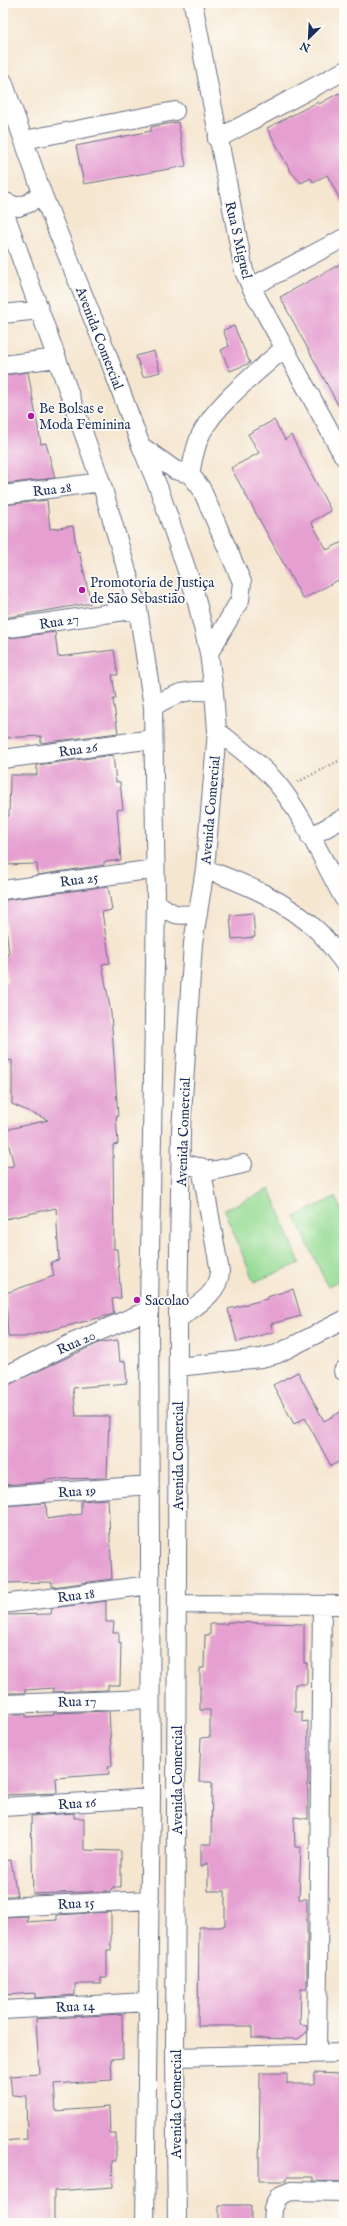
<svg xmlns="http://www.w3.org/2000/svg" width="347" height="2226" viewBox="0 0 347 2226" font-family="'IM FELL English',serif">
	<rect width="100%" height="100%" fill="#fdfcf7"/>
	<filter id="ink" filterUnits="userSpaceOnUse"><feTurbulence type="fractalNoise" baseFrequency=".025" numOctaves="2"/><feDisplacementMap in="SourceGraphic" scale="8" xChannelSelector="R" yChannelSelector="G"/><feConvolveMatrix kernelMatrix="1 2 1 2 8 2 1 2 1" color-interpolation-filters="sRGB"/></filter>
	<filter id="wash" filterUnits="userSpaceOnUse"><feTurbulence type="fractalNoise" baseFrequency=".012" numOctaves="4" result="noise"/><feDisplacementMap in="SourceGraphic" scale="16" xChannelSelector="R" yChannelSelector="G"/><feGaussianBlur stdDeviation="0.9" result="paint"/><feColorMatrix in="noise" values="0 0 0 0 0 0 0 0 0 0 0 0 0 0 0 0 0 1.4 0 .05"/><feComposite in="paint" operator="in"/></filter>
	<g filter="url(#wash)">
		<rect width="100%" height="100%" fill="#f5e6d0"/>
		<path fill="#97dc95" stroke="#59867a" d="M270,1189L300,1263L254,1282L224,1210Z
			M335,1197L344,1215V1279L328,1287L295,1217Z"/>
		<g id="blocks">
			<path fill="#e5a0d1" d="M339,93L344,103V207L327,175L313,182L311,178L301,183L291,172L267,128L318,102L319,104Z
				M178,122L186,166L84,184L76,146L151,131V127Z
				M344,262V416L280,297Z
				M234,326L250,363L230,371L221,350L229,346L223,330Z
				M154,351L160,372L143,377L136,356Z
				M28,372L41,444L46,443L55,478L3,484V375Z
				M274,420L285,440L291,435L331,511L311,522L327,550L344,541V577L303,599L231,468L259,453L248,434Z
				M47,500L50,529L73,526L77,552L79,551L91,603L3,618V603L7,602L3,571V505Z
				M55,632L58,657L114,650L118,675H112L116,699H113L118,733L41,743V736L3,738V639Z
				M113,755L116,782H120L123,809L117,810L121,860L104,862V865L38,875L37,864L3,865V816H9L10,775H37V765Z
				M108,886L112,910L102,912L110,963L102,964L111,1013L118,1117H116L118,1144L113,1145L114,1249H117L121,1298L112,1299L114,1314L24,1337H8L6,1293L54,1276L51,1262L59,1260L56,1208L5,1219L3,1210V1168L14,1166L5,1130L48,1120L12,1104V1060L6,1061L3,1050L4,982L8,981L3,955L9,954L4,908L5,900Z
				M253,913L255,937L232,939L230,915Z
				M293,1289L301,1316L271,1324L273,1332L237,1342L228,1309L267,1299V1297Z
				M118,1340L120,1362L125,1361L127,1383L73,1388L76,1416H109L107,1478L57,1479L45,1480V1482L3,1485V1387L101,1342Z
				M298,1372L324,1421L344,1410V1459L331,1466L305,1418L294,1424L273,1385Z
				M108,1499L112,1579L52,1587V1582L3,1583V1506L46,1503L47,1519L81,1514V1501Z
				M106,1601V1622H114L113,1633H119V1644L121,1643L120,1685H108V1690L53,1692V1688L25,1690V1693H3V1615L51,1614L52,1608Z
				M227,1622L304,1624V1663H307V1684H295V1712H302V1722L308,1721V1819L294,1817L295,1847H301L299,1899H307V1989H301L300,2024L307,2025V2032L298,2039L252,2038V2026H198L199,1927H221L225,1925V1891H208V1863L201,1866V1844H211L212,1782H199L201,1738L210,1737V1710H200V1668H204L205,1635H210V1624H227Z
				M109,1711L112,1766H108L109,1774L56,1778L57,1793L3,1795V1714H26V1717L54,1715V1713Z
				M74,1813V1818H84V1850L121,1851V1887H113L110,1891L33,1894L31,1816Z
				M11,1860L17,1896H3V1861Z
				M111,1912V1950H107V1978H101V1984H75V1995L35,1998V1993L3,1995V1917L28,1916L27,1922L57,1920V1915Z
				M122,2014L123,2058L111,2059L112,2080L54,2084L56,2111L109,2107L110,2134H116V2161H112L113,2187L54,2191V2223H3V2141L27,2139L26,2096L12,2095L10,2076L39,2074L36,2019Z
				M260,2073H287V2084H314V2073L344,2074V2182L313,2181V2177H286V2181H259Z
				M219,2205H251V2223H219Z"/>
		</g>
	</g>
	<g filter="url(#ink)">
		<use href="#blocks" fill-opacity="0" stroke="#676f86" stroke-width="1"/>
		<g fill="none" stroke-linecap="round" stroke-linejoin="round">
			<g stroke="#676f86" stroke-width="20">
				<path id="minor" d="M193,3L244,271L251,287L344,457
					M3,81L42,193L106,351L141,446L159,489L195,594L209,653L214,692L217,731L205,869L193,943L181,1131L178,1319L175,2057L177,2223
					M217,139L344,71
					M24,140L175,111
					M3,201L18,207L29,203L42,193
					M3,208L101,482L138,609L153,707L156,902L149,1310L151,1798L145,2223
					M251,287L344,238
					M3,314L39,310
					M3,365L57,358
					M141,446L175,470L190,474L201,488L242,582L240,600L209,653
					M190,474C193,460 195,445 202,432C219,401 258,372 284,348
					M3,495L101,482
					M3,629L138,609
					M153,707C176,692 188,689 214,692
					M217,731C237,746 258,762 275,781C302,812 324,863 344,899
					M3,759L153,739
					M310,837L344,818
					M205,869C246,884 287,901 319,932C328,941 336,953 344,963
					M3,890L155,869
					M156,902C172,915 177,917 197,913
					M190,1165L212,1171L243,1164
					M178,1319C194,1307 219,1294 220,1272L201,1167
					M178,1367L261,1358L277,1354L344,1320
					M343,1371L344,1370
					M3,1377L72,1343L149,1310
					M3,1496L150,1485
					M3,1604L150,1585
					M178,1604L344,1605
					M3,1704L150,1699
					M3,1807L151,1798
					M3,1907L150,1900
					M3,2010L147,2002
					M317,2053L322,1605
					M175,2057L344,2053
					M272,2223L273,2209L279,2196L291,2191L344,2192"/>
			</g>
			<path stroke="#676f86" stroke-width="2.5" stroke-dasharray="1 3" stroke-linecap="butt" d="M298,782L344,758"/>
			<use href="#minor" stroke="#fff" stroke-width="18"/>
		</g>
	</g>
	<g fill="#b5179e" stroke="#fdfcf7" stroke-width="1.5">
		<circle cx="31" cy="416" r="4"/>
		<circle cx="82" cy="590" r="4"/>
		<circle cx="137" cy="1300" r="4"/>
	</g>
	<g text-anchor="middle" stroke-width="3.5" stroke-linejoin="round" paint-order="stroke">
		<g font-size="14" fill="#1b2f5e" stroke="#fdfcf7">
			<text transform="translate(239 240) rotate(77)" y="5">Rua S Miguel</text>
			<text transform="translate(100 338) rotate(69)" y="5">Avenida Comercial</text>
			<text transform="translate(52 489) rotate(-7)" y="5">Rua 28</text>
			<text transform="translate(59 621) rotate(-9)" y="5">Rua 27</text>
			<text transform="translate(78 749) rotate(-8)" y="5">Rua 26</text>
			<text transform="translate(210 810) rotate(-85)" y="5">Avenida Comercial</text>
			<text transform="translate(79 879) rotate(-8)" y="5">Rua 25</text>
			<text transform="translate(183 1132) rotate(-88)" y="5">Avenida Comercial</text>
			<text transform="translate(76 1342) rotate(-24)" y="5">Rua 20</text>
			<text transform="translate(178 1456) rotate(-90)" y="5">Avenida Comercial</text>
			<text transform="translate(77 1491) rotate(-4)" y="5">Rua 19</text>
			<text transform="translate(76 1595) rotate(-7)" y="5">Rua 18</text>
			<text transform="translate(77 1701) rotate(-2)" y="5">Rua 17</text>
			<text transform="translate(177 1780) rotate(-90)" y="5">Avenida Comercial</text>
			<text transform="translate(77 1803) rotate(-4)" y="5">Rua 16</text>
			<text transform="translate(76 1903) rotate(-3)" y="5">Rua 15</text>
			<text transform="translate(75 2006) rotate(-3)" y="5">Rua 14</text>
			<text transform="translate(176 2104) rotate(-90)" y="5">Avenida Comercial</text>
		</g>
		<g font-size="14" fill="#1b2f5e" stroke="#fdfcf7" text-anchor="start">
			<text x="39" y="413">Be Bolsas e<tspan x="39" dy="16">Moda Feminina</tspan></text>
			<text x="90" y="587">Promotoria de Justiça<tspan x="90" dy="16">de São Sebastião</tspan></text>
			<text x="145" y="1305">Sacolao</text>
		</g>
	</g>
	<rect width="347" height="2226" fill="none" stroke="#fdfcf7" stroke-width="16"/>
	<g transform="translate(309 38) rotate(204)" stroke="#fdfcf7" stroke-width="3" paint-order="stroke">
	<path d="M0-3L7 15L0 10L-7 15Z" fill="#1b2f5e"/>
	<text y="-6" font-size="11" font-weight="bold" text-anchor="middle" fill="#1b2f5e">N</text>
	</g>
</svg>
